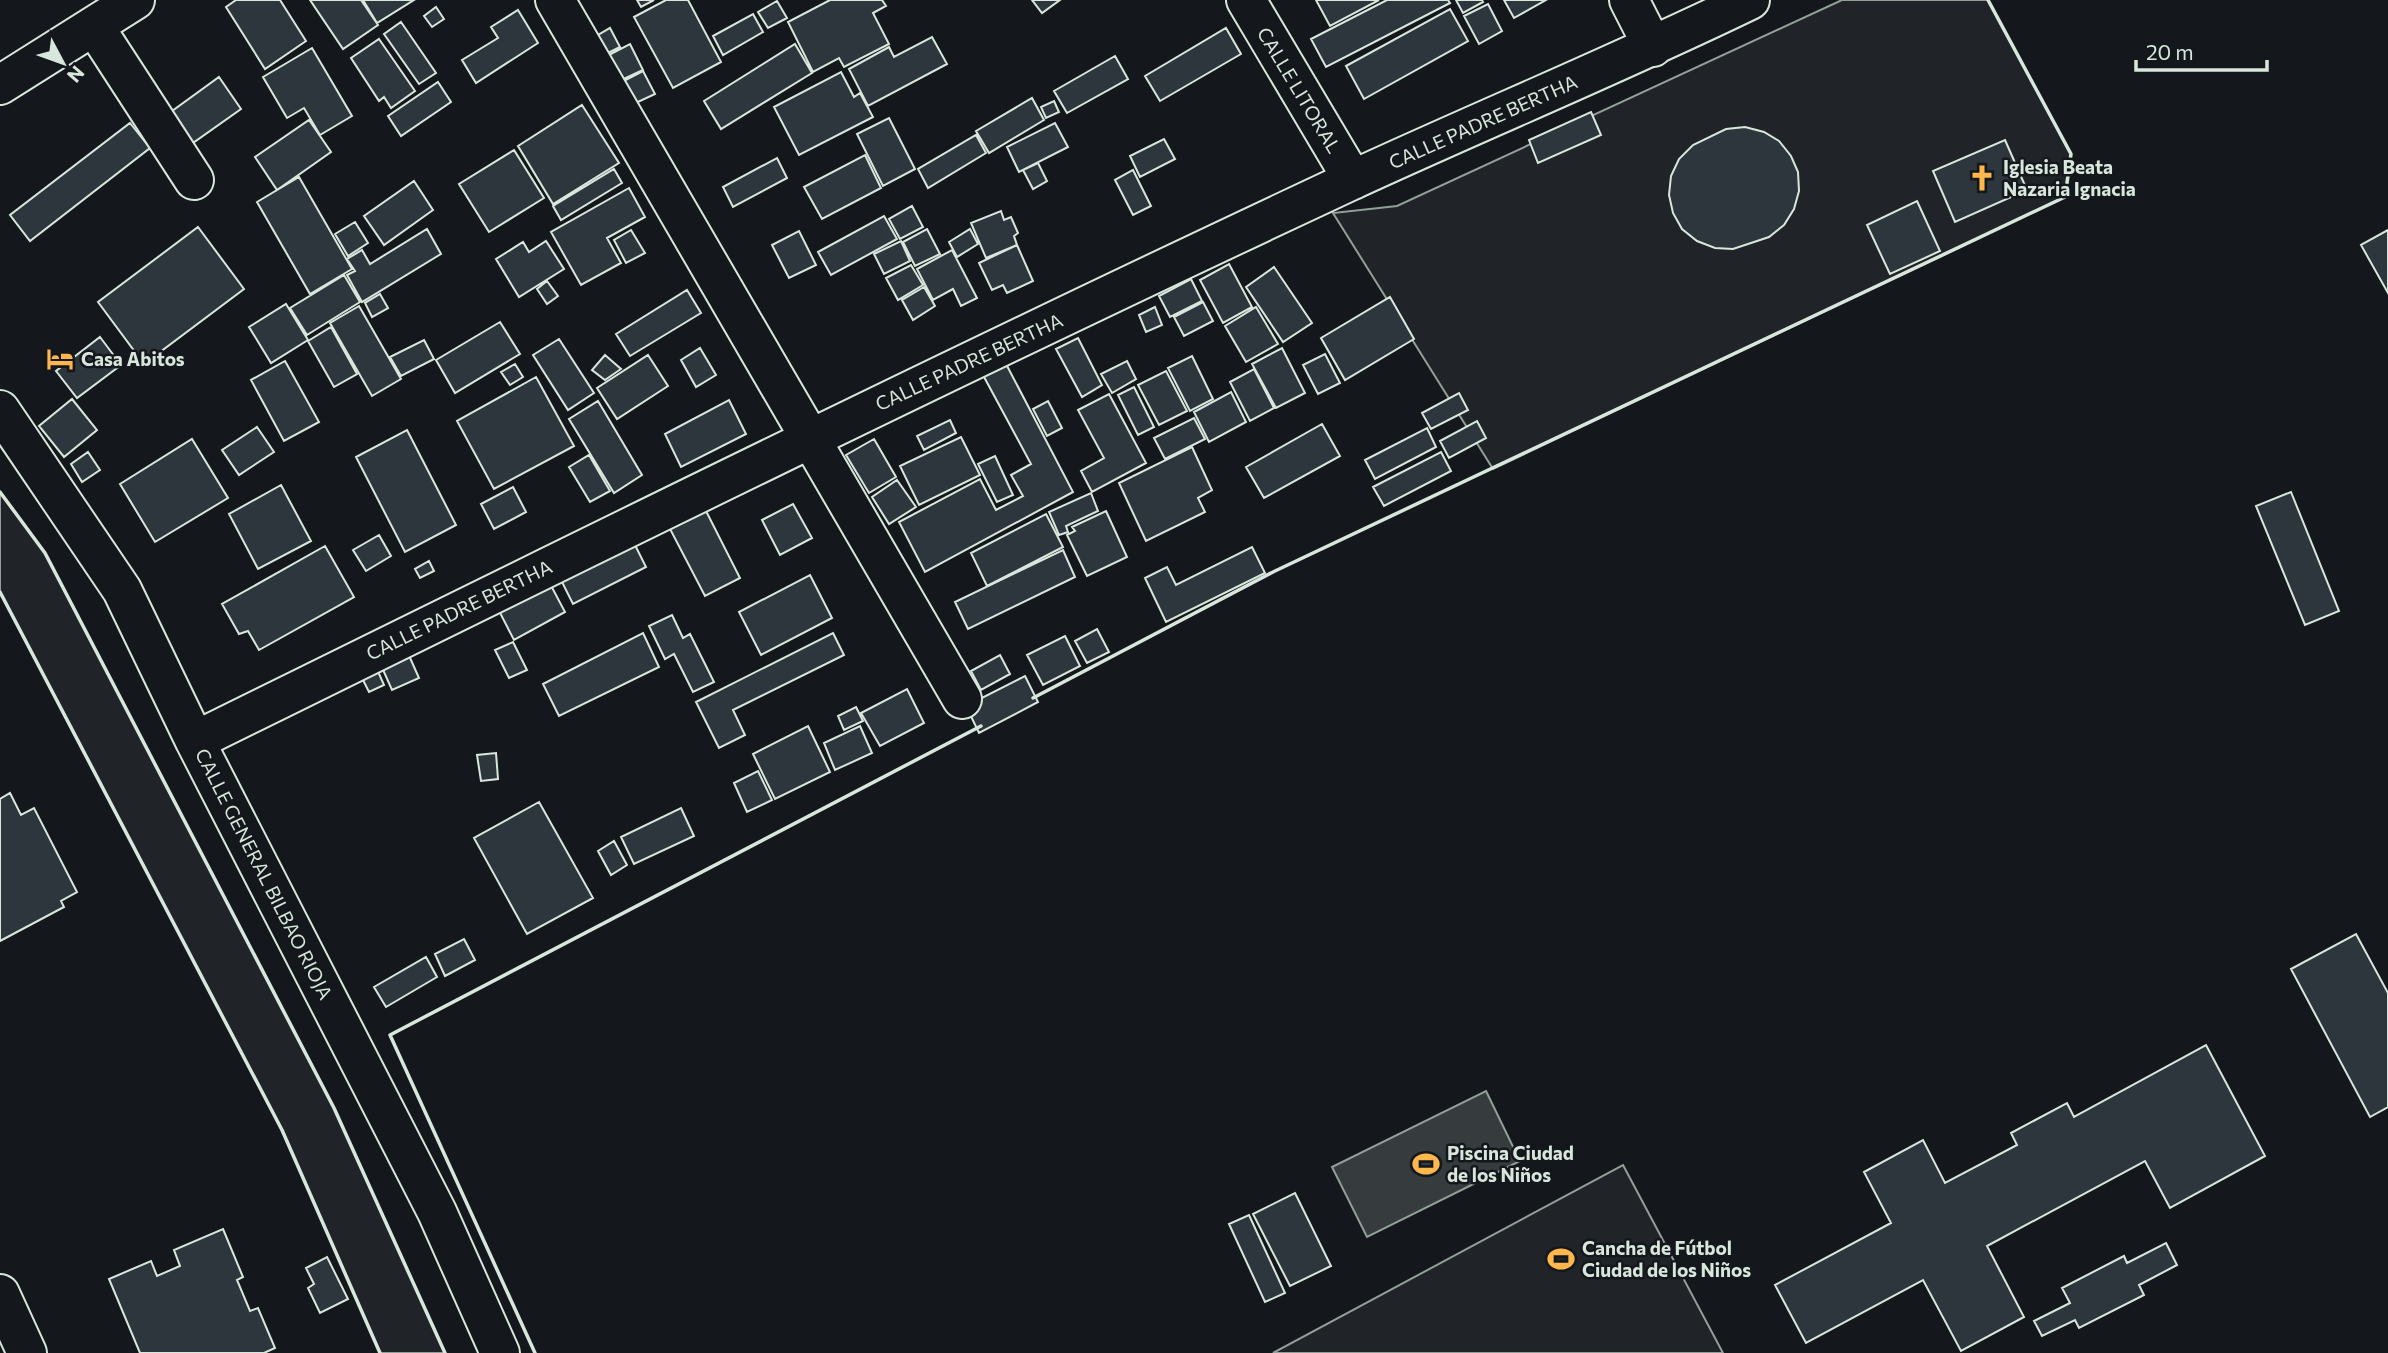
<svg xmlns="http://www.w3.org/2000/svg" width="2388" height="1353" viewBox="0 0 2388 1353" font-family="Commissioner,sans-serif">
	<rect width="100%" height="100%" fill="#14181c"/>
	<path fill="#202428" stroke="#939e99" stroke-width="2" d="M1842,0H1988L2071,154L2065,197L1493,469L1333,213L1397,206Z
		M0,492L45,553L334,1108L445,1353H380L282,1130L0,592Z
		M1623,1165L1723,1353H1273Z"/>
	<path fill="#363b3e" stroke="#939e99" stroke-width="2" d="M1486,1091L1520,1161L1367,1237L1332,1167Z"/>
	<path fill="#2c363c" stroke="#d8e6dc" stroke-width="2" d="M236,0H280L306,41L265,69L226,7Z
		M310,0H361L378,25L343,49Z
		M363,0H414L377,23Z
		M637,0H654L641,7Z
		M666,0H688L721,62L673,88L634,17Z
		M830,0H882L886,6L873,13L889,44L844,67L839,58L813,72L788,22Z
		M1032,0H1060L1042,13Z
		M1316,0H1379L1330,26Z
		M1387,0H1448L1450,3L1326,67L1311,39Z
		M1456,0H1482L1483,2L1463,13Z
		M1504,0H1546L1514,18Z
		M777,1L787,18L768,28L758,12Z
		M1488,4L1502,31L1479,44L1464,16Z
		M436,7L444,19L432,27L424,16Z
		M1450,9L1468,41L1364,99L1346,66Z
		M518,10L538,43L476,83L462,60L498,38L491,27Z
		M753,14L763,32L723,55L713,36Z
		M401,22L436,73L419,84L384,34Z
		M610,28L620,47L602,56L593,38Z
		M1226,28L1241,54L1160,101L1145,76Z
		M932,37L947,64L868,106L849,69L889,47L894,57Z
		M379,39L415,91L391,108L384,97L379,101L351,58Z
		M630,44L643,70L615,83L603,58Z
		M795,44L812,73L721,129L704,101Z
		M312,48L352,116L320,135L304,108L287,118L263,77Z
		M1115,56L1128,79L1067,113L1054,91Z
		M643,71L655,94L623,109L612,87Z
		M841,72L854,97L860,93L873,117L799,155L774,107Z
		M219,77L241,109L190,145L168,114Z
		M438,82L451,102L401,136L388,116Z
		M1032,98L1044,120L989,153L976,131Z
		M1054,101L1059,112L1046,118L1041,107Z
		M582,105L619,163L553,204L518,146Z
		M1591,112L1601,135L1538,163L1529,140Z
		M889,118L915,169L883,186L857,134Z
		M309,120L331,152L277,190L255,157Z
		M130,123L150,148L30,241L10,215Z
		M1055,123L1068,147L1019,172L1007,147Z
		M1745,127L1764,132L1779,141L1791,156L1798,172L1799,191L1794,209L1784,225L1769,237L1733,249L1715,248L1697,241L1682,229L1673,213L1669,195L1671,176L1679,159L1693,145L1726,129Z
		M976,135L986,153L928,188L918,169Z
		M1164,139L1175,159L1140,177L1130,156Z
		M2005,140L2027,190L1955,222L1933,171Z
		M514,150L544,198L489,232L459,184Z
		M865,155L881,188L822,219L804,187Z
		M777,158L787,178L733,207L723,187Z
		M1038,163L1047,181L1033,189L1023,170Z
		M614,169L622,183L561,220L553,206Z
		M1133,170L1151,206L1133,215L1115,180Z
		M299,177L352,269L310,294L257,202Z
		M414,181L433,210L384,245L364,216Z
		M629,188L645,217L607,238L621,263L581,285L551,232Z
		M1917,201L1940,251L1890,274L1867,225Z
		M912,206L923,227L900,239L889,219Z
		M1001,211L1004,220L1011,217L1018,233L1014,236L1017,245L986,258L971,223Z
		M884,216L897,239L831,275L818,252Z
		M355,222L368,243L348,256L335,234Z
		M198,227L244,289L144,364L98,302Z
		M427,229L441,254L362,302L347,275L355,271L347,259L362,250L370,264Z
		M927,229L940,254L915,266L903,242Z
		M970,229L978,244L957,257L949,242Z
		M631,230L645,253L626,263L614,240Z
		M2388,230V293L2361,245Z
		M799,231L816,265L789,278L772,245Z
		M546,241L564,269L519,297L496,259L523,242L529,252Z
		M901,241L910,261L884,274L874,254Z
		M1017,245L1033,281L1007,293L1003,285L992,290L979,263Z
		M952,250L977,298L961,306L953,289L933,300L917,269Z
		M1229,264L1252,307L1223,323L1200,280Z
		M911,265L923,285L898,300L886,278Z
		M1274,267L1312,323L1283,342L1246,287Z
		M344,275L360,302L307,335L290,308Z
		M1191,279L1202,301L1170,317L1159,296Z
		M547,281L558,296L547,304L537,289Z
		M924,287L935,306L913,320L902,300Z
		M687,290L701,313L630,356L616,334Z
		M380,294L388,308L372,317L365,303Z
		M1390,297L1414,339L1345,380L1321,338Z
		M1203,302L1213,321L1184,336L1174,317Z
		M286,304L308,340L271,363L249,327Z
		M359,306L401,379L372,396L330,323Z
		M1155,307L1162,325L1146,332L1139,315Z
		M1256,307L1278,344L1246,362L1225,326Z
		M500,322L520,354L455,393L436,360Z
		M331,327L357,374L334,387L308,341Z
		M100,337L121,365L77,398L56,371Z
		M1078,338L1102,385L1082,397L1056,349Z
		M559,339L594,393L568,410L533,355Z
		M424,340L434,359L401,376L390,357Z
		M700,348L716,375L696,387L681,360Z
		M1282,348L1305,393L1276,408L1252,364Z
		M1325,354L1340,383L1318,394L1303,365Z
		M605,355L621,369L605,380L592,370Z
		M648,355L668,386L617,419L597,388Z
		M1192,356L1213,399L1190,411L1168,368Z
		M285,361L319,422L284,441L251,380Z
		M1127,361L1136,379L1112,393L1101,374Z
		M1005,362L1073,492L925,572L899,522L980,479L996,510L1023,496L1011,475L1031,464L983,375Z
		M515,364L523,377L510,385L501,372Z
		M1254,369L1274,408L1250,421L1230,382Z
		M1166,371L1187,411L1159,425L1138,385Z
		M536,377L574,446L494,489L457,421Z
		M1134,387L1154,427L1138,435L1118,395Z
		M1231,392L1246,422L1209,442L1194,412Z
		M1459,393L1468,410L1431,429L1422,413Z
		M1109,394L1146,463L1092,492L1081,471L1104,458L1078,410Z
		M72,399L97,430L64,457L39,426Z
		M729,400L746,434L681,467L665,434Z
		M598,401L642,475L614,493L569,419Z
		M1048,401L1062,428L1047,436L1033,409Z
		M1194,418L1205,439L1165,459L1154,438Z
		M950,420L956,433L924,450L917,436Z
		M1477,421L1486,438L1449,458L1440,441Z
		M1322,424L1340,456L1264,498L1246,467Z
		M257,427L274,452L239,475L222,450Z
		M1427,428L1436,447L1375,479L1365,460Z
		M407,430L456,525L405,552L356,457Z
		M961,437L980,475L919,505L900,466Z
		M192,439L228,498L155,542L120,484Z
		M874,439L896,477L869,493L846,455Z
		M1192,447L1212,490L1198,498L1205,512L1146,541L1119,483Z
		M88,452L100,470L82,482L71,464Z
		M1441,452L1451,471L1384,506L1373,487Z
		M589,455L610,491L590,502L569,467Z
		M995,456L1013,495L997,502L978,464Z
		M897,480L916,507L889,524L872,497Z
		M281,485L311,541L258,569L229,514Z
		M513,487L526,512L494,529L481,504Z
		M2291,492L2339,611L2305,625L2256,506Z
		M1091,493L1098,511L1066,526L1068,532L1059,535L1049,512Z
		M793,504L812,538L780,555L762,520Z
		M705,509L740,578L705,596L669,527Z
		M1106,511L1127,557L1087,576L1067,535L1075,531L1072,527Z
		M1046,514L1063,547L987,586L971,553Z
		M629,533L646,567L573,604L556,570Z
		M379,535L391,556L366,571L353,550Z
		M325,546L354,597L259,650L248,631L239,634L222,604Z
		M1252,547L1265,573L1166,622L1145,578L1167,567L1176,585Z
		M1063,550L1075,577L968,629L955,602Z
		M429,561L434,571L420,578L415,569Z
		M810,575L832,618L761,655L739,612Z
		M547,578L565,612L514,640L496,605Z
		M672,615L683,638L690,634L714,682L693,692L674,654L665,659L649,626Z
		M1097,629L1109,652L1087,663L1075,641Z
		M643,633L659,667L559,716L543,684Z
		M833,633L844,655L733,710L745,735L719,748L696,702Z
		M1065,636L1080,666L1043,685L1027,655Z
		M513,642L527,670L509,678L495,650Z
		M407,651L419,678L392,690L380,663Z
		M1000,655L1010,674L981,690L971,671Z
		M376,667L384,685L369,692L360,674Z
		M1025,676L1038,702L979,733L966,706Z
		M907,689L924,723L880,746L861,713Z
		M856,707L863,721L844,730L838,716Z
		M808,726L830,772L775,799L753,754Z
		M860,726L872,753L835,770L824,743Z
		M496,753L498,779L481,781L477,755Z
		M758,771L772,800L747,812L734,783Z
		M10,793L21,815L34,808L77,892L61,901L64,907L0,941V799Z
		M539,802L593,898L527,934L474,838Z
		M681,808L694,836L634,864L621,837Z
		M614,841L627,865L611,875L598,851Z
		M2356,934L2388,993V1107L2370,1117L2291,969Z
		M464,939L475,960L445,976L435,954Z
		M426,957L437,977L386,1007L374,987Z
		M2206,1045L2265,1156L2170,1208L2145,1161L1987,1246L2024,1317L1961,1351L1923,1280L1806,1343L1775,1285L1891,1223L1864,1172L1923,1140L1945,1183L2017,1145L2011,1133L2067,1103L2074,1117Z
		M1295,1193L1331,1266L1290,1286L1253,1214Z
		M1249,1215L1285,1293L1265,1302L1229,1224Z
		M223,1229L243,1277L237,1280L250,1311L258,1308L275,1348L264,1353H140L109,1279L151,1261L157,1276L180,1266L174,1250Z
		M2166,1243L2177,1265L2139,1285L2144,1295L2079,1328L2075,1320L2042,1336L2034,1321L2070,1303L2062,1288L2124,1256L2127,1263Z
		M327,1257L348,1299L320,1313L308,1288L314,1284L306,1268Z"/>
	<g fill="none" stroke-linecap="round" stroke-linejoin="round">
		<g stroke="#d8e6dc" stroke-width="42">
			<path id="minor" d="M555,0L962,699
				M1246,0L1353,180
				M1629,0L1653,47
				M94,26L194,180
				M0,85L135,0
				M0,410L122,590L195,741L437,1212L500,1353
				M195,741C578,552 961,363 1348,182C1482,120 1618,64 1750,0
				M0,1294L27,1353"/>
		</g>
		<use href="#minor" stroke="#14181c" stroke-width="38"/>
		<path stroke="#d8e6dc" stroke-width="3.5" d="M0,492L45,553L334,1108L445,1353
			M0,592L282,1130L380,1353
			M1033,698L1275,571L2065,197L2071,154L1988,0
			M535,1353L390,1035L981,726"/>
	</g>
	<defs>
		<g id="church-bare" transform="scale(2.1)"><path d="M-1.2-6h2.4v3.5h3.3v2.4h-3.3V6h-2.4V-.1h-3.3v-2.4h3.3Z" fill="#ffb74d" stroke="#14181c" stroke-width="2.5" paint-order="stroke"/></g>
		<g id="hotel-bare" transform="scale(2.1)"><path d="M-6-4.5h1.5V1H6V5H4.5V3h-9V5H-6ZM-4 0a1.8 1.8 0 1 1 3.6 0ZM.5 0V-2.5h3Q6-2.5 6 0Z" fill="#ffb74d" stroke="#14181c" stroke-width="2.5" paint-order="stroke"/></g>
		<g id="stadium-bare" transform="scale(2.1)"><path d="M0-5a6.5 5 0 1 0 0 10a6.5 5 0 1 0 0-10ZM-3.5-1.8h7v3.6h-7Z" fill="#ffb74d" stroke="#14181c" stroke-width="2.5" paint-order="stroke"/></g>
	</defs>
	<g fill-rule="evenodd">
		<use href="#church-bare" x="1982" y="178"/>
		<use href="#hotel-bare" x="60" y="359"/>
		<use href="#stadium-bare" x="1426" y="1164"/>
		<use href="#stadium-bare" x="1561" y="1259"/>
	</g>
	<g text-anchor="middle" stroke-width="5" stroke-linejoin="round" paint-order="stroke">
		<g font-size="19" fill="#d8e6dc" stroke="#14181c">
			<text transform="translate(1299 90) rotate(59)" y="7">CALLE LITORAL</text>
			<text transform="translate(1483 122) rotate(-24)" y="7">CALLE PADRE BERTHA</text>
			<text transform="translate(969 362) rotate(-25)" y="7">CALLE PADRE BERTHA</text>
			<text transform="translate(459 610) rotate(-26)" y="7">CALLE PADRE BERTHA</text>
			<text transform="translate(264 874) rotate(63)" y="7">CALLE GENERAL BILBAO RIOJA</text>
		</g>
		<g font-size="19" font-weight="bold" fill="#d8e6dc" stroke="#14181c" text-anchor="start">
			<text x="2003" y="174">Iglesia Beata<tspan x="2003" dy="22">Nazaria Ignacia</tspan></text>
			<text x="81" y="366">Casa Abitos</text>
			<text x="1447" y="1160">Piscina Ciudad<tspan x="1447" dy="22">de los Niños</tspan></text>
			<text x="1582" y="1255">Cancha de Fútbol<tspan x="1582" dy="22">Ciudad de los Niños</tspan></text>
		</g>
	</g>
	<g transform="translate(63 63) rotate(131)" stroke="#14181c" stroke-width="5" paint-order="stroke">
	<path d="M0-5L12 26L0 18L-12 26Z" fill="#d8e6dc"/>
	<text y="-10" font-size="19" font-weight="bold" text-anchor="middle" fill="#d8e6dc">N</text>
	</g>
	<path d="M2136 60v10h131v-10" fill="none" stroke="#d8e6dc" stroke-width="3.5"/>
	<text x="2146" y="60" font-size="21" fill="#d8e6dc" stroke="#14181c" stroke-width="5" paint-order="stroke">20 m</text>
</svg>
